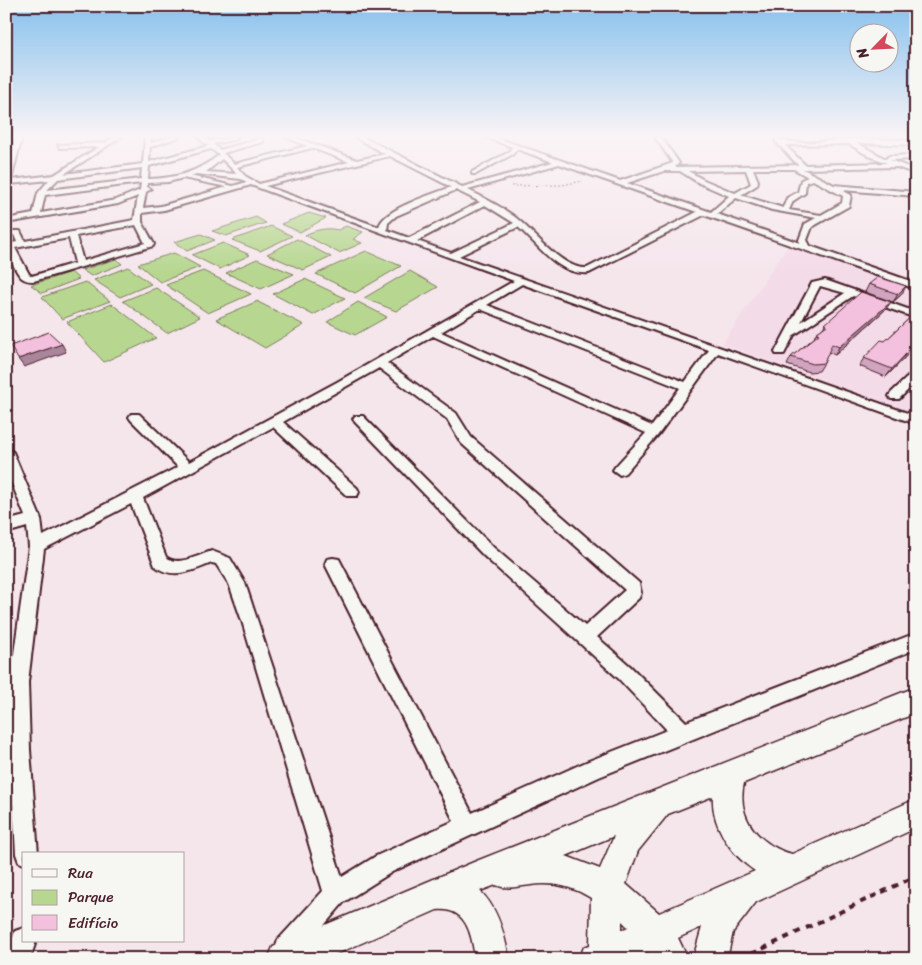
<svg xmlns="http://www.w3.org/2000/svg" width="922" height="965" viewBox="0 0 922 965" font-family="Sriracha,sans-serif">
	<rect width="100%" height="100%" fill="#f5e6ec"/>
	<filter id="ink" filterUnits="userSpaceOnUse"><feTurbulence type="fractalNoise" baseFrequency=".02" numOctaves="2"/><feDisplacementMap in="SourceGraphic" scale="10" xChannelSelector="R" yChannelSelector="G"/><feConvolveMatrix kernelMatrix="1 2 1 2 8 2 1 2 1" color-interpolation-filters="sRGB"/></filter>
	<g filter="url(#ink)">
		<path fill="#f4dbe8" d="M789,244L916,288V414L722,344Z"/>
		<path fill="#b7d790" stroke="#807b5e" d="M309,213L326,218L300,232L281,224Z
			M256,217L266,223L226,236L212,231Z
			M271,226L292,236L260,251L232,240Z
			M346,226L363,232L353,239L362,243L339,253L305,235C315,230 327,227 338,230Z
			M201,234L215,240L187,251L174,242Z
			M297,239L331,257L303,270L267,254Z
			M223,243L250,255L220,269L192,255Z
			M366,251L401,266L355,293L316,274Z
			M174,253L200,267L160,282L138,264Z
			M116,259L122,264L91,276L82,270Z
			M257,259L294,274L261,289L226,273Z
			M128,267L151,284L120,297L94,280Z
			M203,271L251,294L208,313L166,285Z
			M410,271L438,287L396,311L364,298Z
			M71,272L79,279L42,293L31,285Z
			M305,279L345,298L313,315L273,294Z
			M85,282L110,301L62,319L42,297Z
			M156,288L200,317L167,333L123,301Z
			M258,301V302L304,325L265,348L216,319Z
			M358,302L387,317L355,335L327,322Z
			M112,304L156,338L104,362L67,322Z"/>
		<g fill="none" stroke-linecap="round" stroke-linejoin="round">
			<g stroke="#4a1f2b" stroke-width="4">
				<path id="street" d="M16,137H22L11,180L54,175L99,147L60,148L58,145L105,143L114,137H121L64,174L143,164L145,137H151V143L170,137H179L150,147L149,162L208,146L198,137H205L209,141L237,137V139L213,144L220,150L256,140L258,137L263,140V142L223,153L234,164L307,146L285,137H294L357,160L385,154L355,137H363L462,187L553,162L517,149L513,154L476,174H472V172L509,152L512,147L485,137H494L620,181L673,163L655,137H661L679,163L675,167L798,165L775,141L777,138C794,147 830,140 850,139C871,139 894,139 916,141V145L857,143L886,159L889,156L916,155V159L890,160L916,170V174L897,167L803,169L834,185L916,192V196L842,190L851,195L849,206L812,227L807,240L810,246L916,283V289L704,215L589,273C558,276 539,245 518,227L459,256L916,416V424L718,353L658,435L625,473L620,475L613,470L615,467L646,433L433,336L387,363L456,413L471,437L639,583L641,593L639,598L597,637L630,666L686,722L916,633V649L599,777L392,872L344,902L296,958L281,959L275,949L278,940L323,891L242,621L229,584L216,564L212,563C192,571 173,580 155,566L131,504L44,549L28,682L30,750L38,854H24V864L19,862L16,854L10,750V682L29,546L27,527L6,533V521L25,516L6,469V448L13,452L41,519L43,536L178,467L131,420L129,417L131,414H139L189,462L337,382L514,281L251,185L164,210L142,213V222L154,244L153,246L34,281C30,281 26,281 22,278C16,273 6,251 6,244L17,242L14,235H6V231H20L25,241L134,220L138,196L118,204L6,223V219L33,214L38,193L49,180L10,184L6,187V172ZM849,144L869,156L887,163L805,165L785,145ZM312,148L349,162L259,184L245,176L237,167ZM211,149L219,155C196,173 176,178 148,179L149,166ZM390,156L451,187C434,194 382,209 379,227L265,186ZM222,159L237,174L206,172ZM559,164L697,212L587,268C561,270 533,229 512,215C498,205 483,197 468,190ZM142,168L141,179L47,190L58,179ZM753,169H794L808,177L801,180L798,192L787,198L783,208L741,195L757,185L758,181ZM746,170L751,184L735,193L704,180L688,171ZM664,171H680L699,183L729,196L711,212L627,183ZM196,174L241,179L247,182L233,186L190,176ZM183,178L227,187L161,206L143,208L146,192L151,189L147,187L148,183L168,182ZM813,180L843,196L842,203L821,215L789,210L793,201L805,193L806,182ZM141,183L140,190L116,200L41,213L45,195ZM456,190L480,202L409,238L387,230L388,223L396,216ZM736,198L772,210L816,218L805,224L799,240L800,243L717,214ZM485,205L514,223L451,253L417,241ZM136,225L145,243L83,261L76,236ZM69,238L75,263L32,276L29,274L15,248ZM522,284L709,350L685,382L487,305ZM480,309L680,388L652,426L441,332ZM379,368L447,419L461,443L625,590L585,626L494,548L363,416H355L353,419L355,422L484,556L618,678L667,730L586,762L472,813L339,559L333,558L327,559L325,564L454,821L376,856L342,877L245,583L230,558L212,551C198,555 179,567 166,557L143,498L273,427L347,496H357L359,492L357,488L283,422Z
					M825,280L916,312V318L853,296L794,335L784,354H776L775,352L812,283ZM820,286L845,293L801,322Z
					M916,372V382L899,399H891L889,396L891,393L912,373Z
					M24,928V941H36L30,959H6L15,931Z"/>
			</g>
			<g stroke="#4a1f2b" stroke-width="3">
				<path id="secondary" d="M916,687V713L744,783C736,818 759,845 792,854L916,799V828L756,902L733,932L727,959H693L702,927L678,938L688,959H652L648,952L634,959H579L584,947L590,945L591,898C572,886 553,882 531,885C518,886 508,890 496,885L480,891C498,908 505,935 509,959H475C472,935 467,907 437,910L325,959H268L273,947L474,862ZM713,796C711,825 731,855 755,871L659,913L626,884L638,851L668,814ZM614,836L600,869L566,856ZM622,921L628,927L622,930Z"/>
			</g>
			<path stroke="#4a1f2b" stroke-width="1" stroke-dasharray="2 2" stroke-linecap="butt" d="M511,186L562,185L583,181"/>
			<path stroke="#4a1f2b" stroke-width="4" stroke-dasharray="6 6" stroke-linecap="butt" d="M741,959L916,876"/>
			<use href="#street" fill="#f6f6f2" fill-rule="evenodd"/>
			<use href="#secondary" fill="#f6f6f2" fill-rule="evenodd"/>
		</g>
		<path fill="#d1a5bf" stroke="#4a1f2b" d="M869,284L902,294L893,302L865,292Z
			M886,309L835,355L828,352L824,363L819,371L809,372L787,365L791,357L814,338L816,333L823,328L825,324Z
			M916,312V348L914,351L912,350L886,377L859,366L864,358L885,341Z"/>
		<path fill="#aa869b" stroke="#4a1f2b" d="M906,286L902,294L893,302L898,294Z
			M891,302L886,309L835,355L839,347Z
			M916,343L912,350L886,377L892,369Z
			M62,344L66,352L24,367L18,359Z"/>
		<path fill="#f3c0de" stroke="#4a1f2b" d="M878,277L906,286L898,294L869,284Z
			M861,292L891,302L839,347L832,344L824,363L813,364L791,357L819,334L816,333L827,325L825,324Z
			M916,312V343L892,369L864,358L881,340L885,341Z
			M49,332L62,344L18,359L10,346Z"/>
	</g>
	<linearGradient id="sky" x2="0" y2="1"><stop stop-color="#87c1ee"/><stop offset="0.5" stop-color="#faf4f6"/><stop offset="1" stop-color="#faf4f6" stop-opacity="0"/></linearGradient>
	<rect width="922" height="272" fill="url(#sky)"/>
	<rect width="922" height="965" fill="none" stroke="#f6f6f2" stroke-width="25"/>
	<rect x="12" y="12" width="897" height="940" fill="none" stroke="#4a1f2b" stroke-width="2" filter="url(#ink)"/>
	<rect x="22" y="852" width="162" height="90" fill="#f6f6f2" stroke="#b1a0a2"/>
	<rect x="32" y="869" width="25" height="8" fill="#f6f6f2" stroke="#b1a0a2"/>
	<text x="68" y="878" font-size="15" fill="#4a1f2b">Rua</text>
	<rect x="32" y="890" width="25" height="15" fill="#b7d790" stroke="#b1a0a2"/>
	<text x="68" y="902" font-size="15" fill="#4a1f2b">Parque</text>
	<rect x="32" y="915" width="25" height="15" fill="#f3c0de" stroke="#b1a0a2"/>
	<text x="68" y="928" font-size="15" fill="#4a1f2b">Edifício</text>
	<g transform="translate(874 48) rotate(246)"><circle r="24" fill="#f6f6f2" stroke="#b1a0a2"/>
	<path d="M0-4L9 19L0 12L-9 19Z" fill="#d1495b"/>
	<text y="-8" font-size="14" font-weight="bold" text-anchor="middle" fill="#4a1f2b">N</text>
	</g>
</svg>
